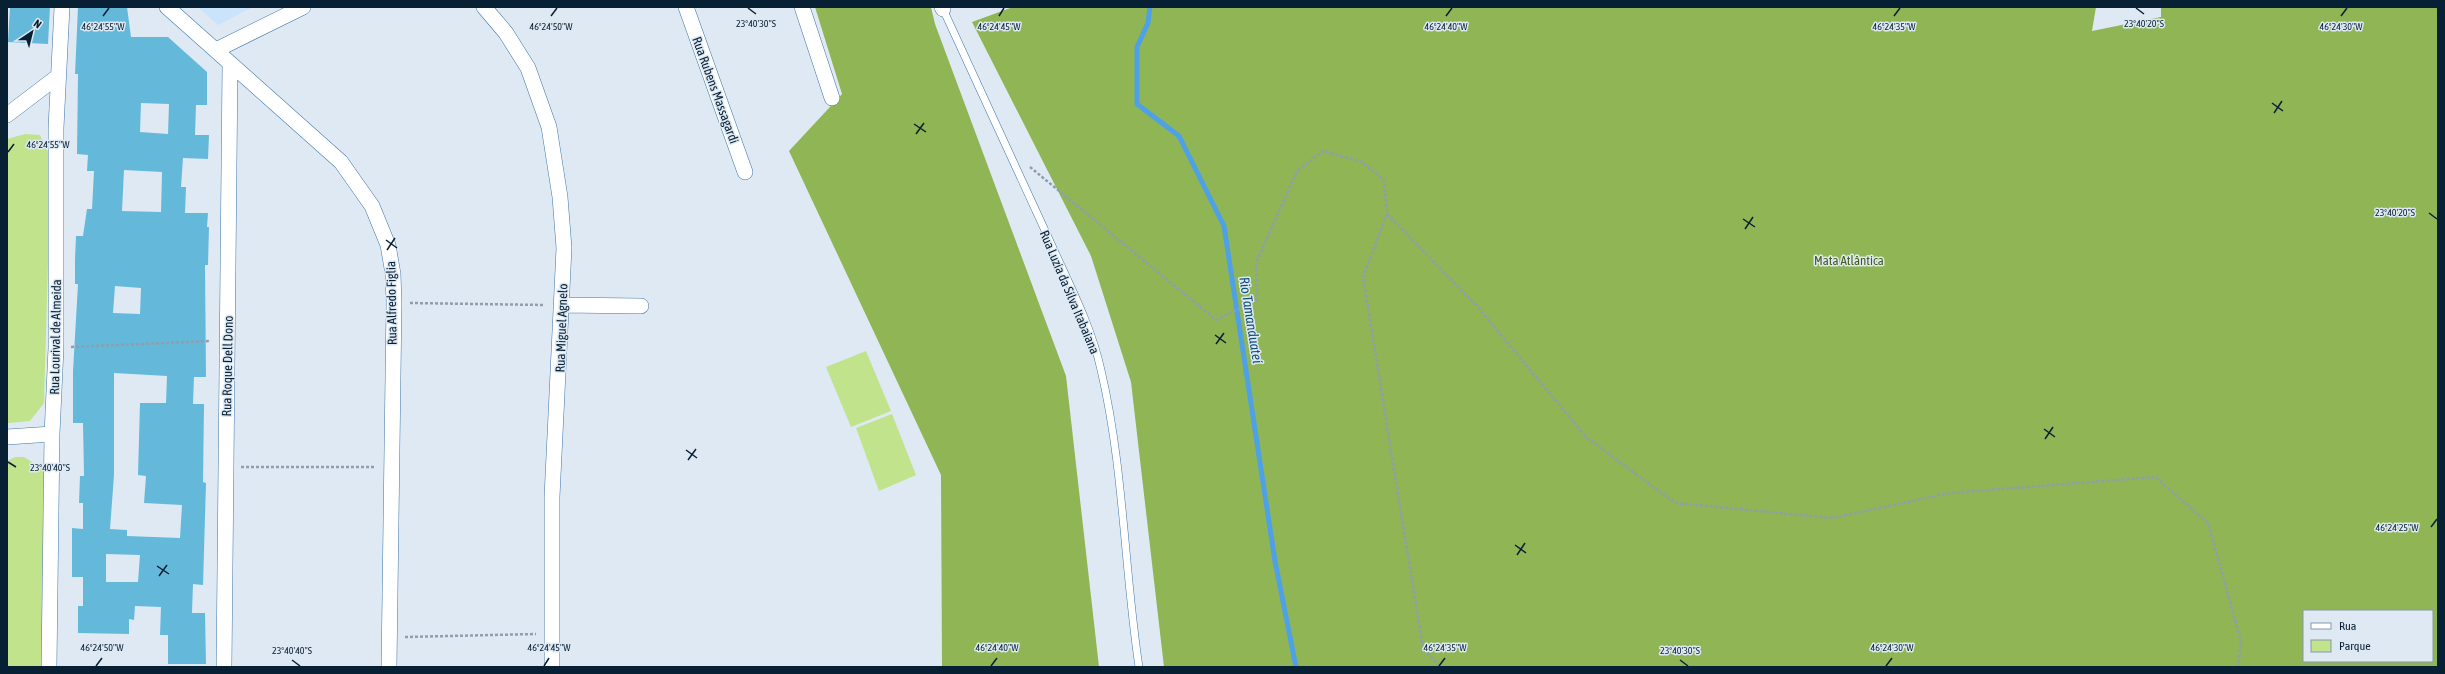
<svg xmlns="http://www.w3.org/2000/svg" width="2445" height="674" viewBox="0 0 2445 674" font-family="'Asap Condensed',sans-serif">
	<rect width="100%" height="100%" fill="#dee9f4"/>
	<path fill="#cae4fb" d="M198,7H253L218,25Z"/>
	<path fill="#c0e38c" d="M25,134L40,135L51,158L44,403L30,421L10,423H7V139Z
		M866,351L891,411L851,427L826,367Z
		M892,414L916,475L879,491L856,428Z
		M15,457H24L44,470L42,667H7V461Z"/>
	<path fill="#90b555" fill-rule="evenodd" d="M815,7H931L935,24L1066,376L1099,667H942L941,475L789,151L842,94Z
		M1013,7H2096L2092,31L2161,17V7H2438V667H1164L1131,382L1091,256L972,22ZM2304,611H2432V661H2304Z"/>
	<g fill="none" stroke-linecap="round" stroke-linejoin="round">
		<path stroke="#4ea1e6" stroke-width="5" d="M1150,7L1148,23L1137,47V104L1179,136L1224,226L1275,561L1296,667"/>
	</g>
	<path fill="#64b9db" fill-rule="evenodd" d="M10,7H50L48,44L8,42Z
		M78,7H127L131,37H168L207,72V105H196L195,135H209L208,159L183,158L181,187H186L185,213H208L207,227H209L208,265H205L206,377H194L193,404H204L203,482L206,483L203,585L193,584L192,613H205L206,664H168V635H160L161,607L135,606L134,620L129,619V634L78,633V606H83V577H72V528L83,529V503H79L80,476H84L83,423H73V371L78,284H75V260L76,236H83L87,209H92L94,171H87L88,155L77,154L78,74H75ZM141,103L169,104L168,134L140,132ZM124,170L162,172L161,212L122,211ZM115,286L141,288L140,314L113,313ZM114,373L167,376L166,403H140L138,475L146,476L144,503L182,505L180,538L127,536V530L110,529L114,475ZM106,554L140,555L138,582H106Z"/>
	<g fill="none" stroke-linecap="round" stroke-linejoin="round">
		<g stroke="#3f77a7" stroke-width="8">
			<path id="service" d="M943,9C978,85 1013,161 1048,237C1067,280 1091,324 1101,370C1124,468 1124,568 1139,667"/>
		</g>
		<g stroke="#3f77a7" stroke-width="16">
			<path id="minor" d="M167,7L341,162L372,206L388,245L393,274L394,303L389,667
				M484,7L506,33L528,68L549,127L560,197L564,248L552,497V667
				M686,7L745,172
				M802,7L832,98
				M942,7L943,9
				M216,50L303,7
				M7,115L57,77
				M561,305L641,306
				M7,437L52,434
				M49,667L52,434L56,348V128L62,7
				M224,667L230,66"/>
		</g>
		<path stroke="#8f9eac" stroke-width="2.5" stroke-dasharray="3 2" stroke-linecap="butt" d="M1030,167L1216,320L1257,300L1256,263L1297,171L1323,151L1362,162L1384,180L1387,214L1363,277L1423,649L1441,667
			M1387,214L1476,305L1586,437L1675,503L1832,518L1950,493L2155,477L2208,523L2241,641L2238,667
			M410,303L545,305
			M71,347L211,341
			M241,467H376
			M405,637L536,634"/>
		<use href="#service" stroke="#fff" stroke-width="7"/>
		<use href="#minor" stroke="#fff" stroke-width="15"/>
	</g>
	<path fill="none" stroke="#082033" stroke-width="1.5" d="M748,8L756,14M2136,8L2144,14M103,16L109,8M551,16L557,8M999,16L1004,8M1446,16L1452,8M1894,16L1900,8M2341,16L2347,8M2272,103L2283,111M2274,113L2282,101M914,124L926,132M916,134L924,123M8,152L14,144M2429,213L2437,219M1743,219L1755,227M1745,229L1753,217M386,240L397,248M387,250L395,238M1215,335L1226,343M1216,344L1224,333M2044,429L2055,437M2045,439L2053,427M686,450L697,458M688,460L696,449M8,462L16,467M2431,527L2437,519M1515,545L1526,553M1517,555L1525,543M157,566L169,574M159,576L167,565M292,660L300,666M1680,660L1688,666M96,666L102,658M544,666L549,658M991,666L997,658M1439,666L1445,658M1886,666L1892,658"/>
	<g text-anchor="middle" stroke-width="3" stroke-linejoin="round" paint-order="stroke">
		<g font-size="13" fill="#082033" stroke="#dee9f4">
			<text transform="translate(716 90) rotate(70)" y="5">Rua Rubens Massagardi</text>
			<text transform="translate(1070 292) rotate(67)" y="5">Rua Luzia da Silva Itabaiana</text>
			<text transform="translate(391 303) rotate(-91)" y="5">Rua Alfredo Figlia</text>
			<text transform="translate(561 328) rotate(-88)" y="5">Rua Miguel Agnelo</text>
			<text transform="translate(55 337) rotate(-89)" y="5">Rua Lourival de Almeida</text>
			<text transform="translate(227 366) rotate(-89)" y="5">Rua Roque Dell Dono</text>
		</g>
		<g font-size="13" fill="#455d1a" stroke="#dee9f4">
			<text x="1849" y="265">Mata Atlântica</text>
		</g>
		<g font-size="14" font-style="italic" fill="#134f7c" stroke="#dee9f4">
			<text transform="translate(1251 320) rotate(81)" y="5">Rio Tamanduateí</text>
		</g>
	</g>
	<g font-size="10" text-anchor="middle" fill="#082033" stroke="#dee9f4" stroke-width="3" stroke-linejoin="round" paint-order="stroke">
		<text x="756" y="27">23°40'30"S</text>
		<text x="2144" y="27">23°40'20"S</text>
		<text x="103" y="30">46°24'55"W</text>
		<text x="551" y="30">46°24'50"W</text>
		<text x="999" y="30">46°24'45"W</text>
		<text x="1446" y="30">46°24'40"W</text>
		<text x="1894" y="30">46°24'35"W</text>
		<text x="2341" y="30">46°24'30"W</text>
		<text x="48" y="148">46°24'55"W</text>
		<text x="2395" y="216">23°40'20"S</text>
		<text x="50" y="471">23°40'40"S</text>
		<text x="2397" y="531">46°24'25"W</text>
		<text x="102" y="651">46°24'50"W</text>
		<text x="549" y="651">46°24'45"W</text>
		<text x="997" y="651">46°24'40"W</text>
		<text x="1445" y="651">46°24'35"W</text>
		<text x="1892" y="651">46°24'30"W</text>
		<text x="292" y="654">23°40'40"S</text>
		<text x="1680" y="654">23°40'30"S</text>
	</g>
	<rect width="2445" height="674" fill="none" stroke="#082033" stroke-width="16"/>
	<rect x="2303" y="610" width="130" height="52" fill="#dee9f4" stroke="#8899a7"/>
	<rect x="2311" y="623" width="20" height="6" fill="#ffffff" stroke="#8899a7"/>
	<text x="2339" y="630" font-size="12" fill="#082033">Rua</text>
	<rect x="2311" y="640" width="20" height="12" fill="#c0e38c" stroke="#8899a7"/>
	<text x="2339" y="650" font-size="12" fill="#082033">Parque</text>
	<g transform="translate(32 32) rotate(35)" stroke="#dee9f4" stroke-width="3" paint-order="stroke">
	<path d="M0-3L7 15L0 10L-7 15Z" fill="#082033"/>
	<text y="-6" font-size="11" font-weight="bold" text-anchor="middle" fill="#082033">N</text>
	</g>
</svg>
